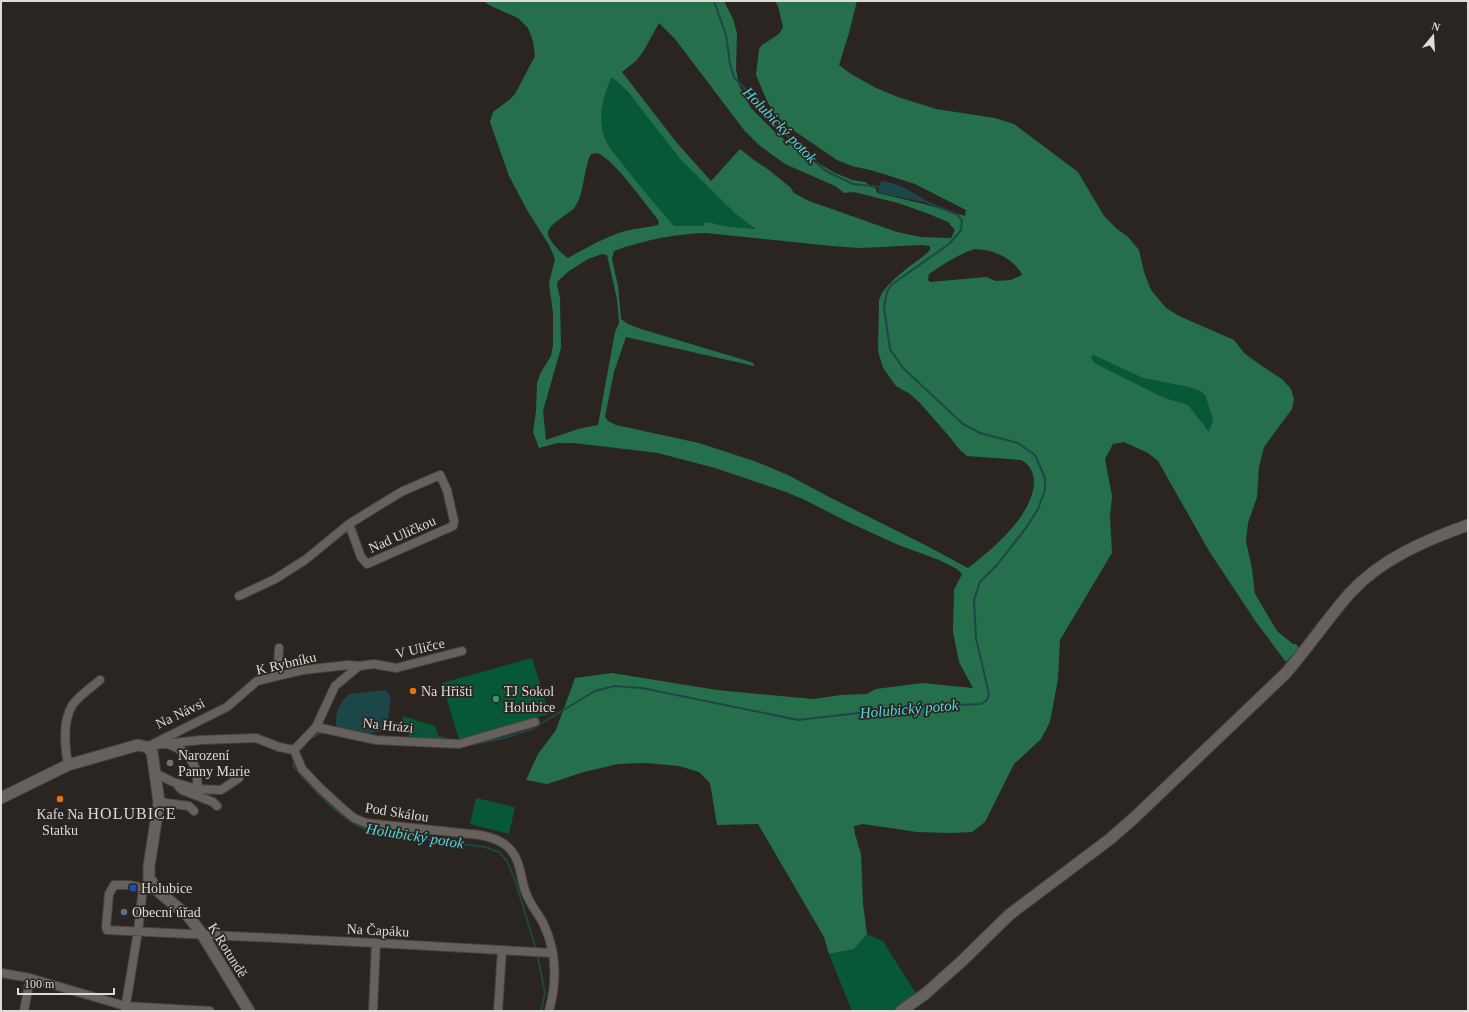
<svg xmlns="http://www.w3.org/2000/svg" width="1469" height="1012" viewBox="0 0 1469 1012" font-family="Georgia,serif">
	<rect width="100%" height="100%" fill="#2a2521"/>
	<path fill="#065837" d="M612,76L750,224L757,229L724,226C717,225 713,222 706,222L703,226H674C656,205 638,184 621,162C615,154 607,145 604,136C598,115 603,95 612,76Z
		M1093,355L1143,378L1188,387L1200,391L1205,395L1213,419L1209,433L1189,406L1183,403L1165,398L1102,367L1095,363L1091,358Z
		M532,658L549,714L459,740L442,683Z
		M402,716L435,726L440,740L410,739Z
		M476,798L515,807L509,834L470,824Z
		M867,934L883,941L918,997L896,1011H852L829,954L854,949Z"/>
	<path fill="#256f4c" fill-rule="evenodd" d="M483,1H724L733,19L737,33L736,69L739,85L751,108L777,134L813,160L835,173L852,180L865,182L876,189L877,193L924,204L965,216L966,210L915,184L874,171L852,166L837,160L790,128L782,121L774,113L767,101L756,75L759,49L762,45L779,34L783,27L778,6L775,1H857L849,33L839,65L851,74L876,88L898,97L936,109L995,118L1014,124L1078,172L1104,216L1116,228L1128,237L1139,250L1144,272L1151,290L1166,308L1179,316L1234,340L1244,353L1259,364L1282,379L1291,389L1294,399L1292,409L1264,447L1259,467L1257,497L1248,523L1246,541L1252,569L1255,594L1277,631L1293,644H1296L1299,648L1286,662L1256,622L1209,551L1158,461L1148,453L1124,442L1113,444L1105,459L1112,496L1110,517L1112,553L1060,640L1058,679L1050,722L1041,739L1014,764L985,822L972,832L951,833L917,832L863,824L854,826L855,834L861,854L863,904L867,934L854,949L829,954L824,937L758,824L717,825L710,783L699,772L679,766L646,763L618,764L584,772L547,784L526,780L538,754L556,730L575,678L612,673L717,690L813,699L841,695L866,694L876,689L922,683L973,688L959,662L953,632L954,590L962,574L957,569L939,560L896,544L846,521L805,500L786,492L715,468L658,453L633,450L574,443H558L539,448L533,432L536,411L537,383L541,372L551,356L553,345V313L549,283L555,259L549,245L527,210L509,176L490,122L493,112L509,100L515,94L535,56L533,41L528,28L518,18L491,6ZM659,23L675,39L744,130L759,145L785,164L835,186L844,193L854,192L898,203L929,214L948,222L955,230L951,238H948L921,237L897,232L809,201L794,193L790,187L769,170L754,160L740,149L711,181L677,143L622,72L636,61L643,52ZM612,77L628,92L681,160L737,215L756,229L724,226C717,225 713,222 705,222L703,226H674C656,205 638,184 621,162C615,154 607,145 604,136C598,116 603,95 612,77ZM598,153C617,163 641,199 656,217L659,222L658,225C647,228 636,228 625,231C605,237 586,248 568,258C562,254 550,242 548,235C546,224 569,215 575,207C585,192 583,170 591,154ZM706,233L831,246L860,248L922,245L930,246V250L926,254C911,266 885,282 879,300L878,351L883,368L896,386L910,394L919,402L948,435L960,450L967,456L1021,460C1030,465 1034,472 1034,483C1032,516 993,549 968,568L929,547L829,497L790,476L757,462L699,443L616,425L608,421L605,417L614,372L626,337L754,366V364L751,362L641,329L628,324L621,319L618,286L612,259L614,251C644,240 674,234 706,233ZM975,249C991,250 1003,254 1015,265C1018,269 1021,271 1022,275L1011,280L996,281L986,277L930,282L928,280L929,274C943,265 958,254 975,249ZM602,254L607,255L617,299L619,323L615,332L598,425L578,429L546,440L543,411L561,348L560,298L557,285L558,281L569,271L588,259ZM1093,355L1143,378L1188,387L1200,391L1205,395L1213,419L1209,432L1189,406L1183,403L1165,398L1102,367L1095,363L1091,358Z"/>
	<path fill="#1d4648" d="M881,181C898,183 912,191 926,201L924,202L878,193Z
		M385,690L391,697L388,720L383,730C367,737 353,731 336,726C336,710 338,705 349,694Z"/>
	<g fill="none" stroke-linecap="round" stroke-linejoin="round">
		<path stroke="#1d4648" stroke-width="2" d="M714,1L726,35L730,64L734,77L786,134L802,151L826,171L853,184L880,187
			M386,720L450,740
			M311,738L323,732
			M474,744L504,738L532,729L595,691L614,686L642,688L798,720L911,707L981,704L987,700L989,694L976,638L974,600L980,582L997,565L1026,528L1038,509L1045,490V478L1035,455L1018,443L980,433L963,424L903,368L890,349L884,307L887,292L891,285L949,244L961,230L962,221L958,215L924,201
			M295,761L293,766C316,791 339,820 372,832L485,847L499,852L507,861L515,880L536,949
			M537,953L545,993L541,1011"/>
		<g stroke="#484341" stroke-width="10">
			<path id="street" d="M239,596L275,579L305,560L349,524L401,492L440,475L447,490L454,521L453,526L367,564L361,557L349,524
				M273,677L278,666L279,648
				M316,727L376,740L459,744L535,722
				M155,745L201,740L256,738L279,747L294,750
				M170,745C191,752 199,767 197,789
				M147,747L227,707L257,681L303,670L348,665L359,666L374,664L396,668L462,651
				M294,750L302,769L321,789L343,809L354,818L366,823L480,835C501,839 515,847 520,870C522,878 523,886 526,893C530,905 539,914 544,925C557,953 557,982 549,1011
				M294,750L316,727L335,686L359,666
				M68,765C65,747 62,722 72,706C77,697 92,687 100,680
				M155,773L173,782L197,789L221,790L239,778
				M178,786L182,790L213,802L217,806
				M159,802L189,806L194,811
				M158,891L129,885H114L109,894L106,927L107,930L376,943L553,953
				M1,973L30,978L125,1006L210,1011
				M125,1010L138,931L143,888L146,884
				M24,1011L30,978
				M373,1011L376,943
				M498,1011L502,950"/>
		</g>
		<g stroke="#484341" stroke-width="13">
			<path id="secondary" d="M1,798L68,765L138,745L147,747L152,752L159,802L149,866V878L158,891L189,917L202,934L249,1011
				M901,1011L925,994L962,961L1009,915L1110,839L1134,818L1285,674C1308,648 1327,619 1350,593C1381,559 1426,540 1468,525"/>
		</g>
		<use href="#street" stroke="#67615c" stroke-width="8"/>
		<use href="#secondary" stroke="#67615c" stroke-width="11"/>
	</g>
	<g fill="#e8710a" stroke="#2a2521" stroke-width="1.5">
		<circle cx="413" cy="691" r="4"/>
		<circle cx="60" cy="799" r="4"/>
	</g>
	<circle fill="#2e9e5b" stroke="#2a2521" stroke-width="1.5" cx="496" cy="699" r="4"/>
	<circle fill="#6b7280" stroke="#2a2521" stroke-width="1.5" cx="170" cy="763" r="4"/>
	<rect fill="#1a4fb4" stroke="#2a2521" stroke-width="1.5" x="129" y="884" width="8" height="8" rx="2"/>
	<circle fill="#5c6f8a" stroke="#2a2521" stroke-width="1.5" cx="124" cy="912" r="4"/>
	<g text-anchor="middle" stroke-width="3.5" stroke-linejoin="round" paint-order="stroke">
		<g font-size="14" fill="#dfdbd9" stroke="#2a2521">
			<text transform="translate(402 534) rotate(-24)" y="5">Nad Uličkou</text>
			<text transform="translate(420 648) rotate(-13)" y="5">V Uličce</text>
			<text transform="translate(286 663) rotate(-13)" y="5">K Rybníku</text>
			<text transform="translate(180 713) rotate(-26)" y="5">Na Návsi</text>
			<text transform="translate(388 725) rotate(6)" y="5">Na Hrázi</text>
			<text transform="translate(397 812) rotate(9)" y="5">Pod Skálou</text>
			<text transform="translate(378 930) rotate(3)" y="5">Na Čapáku</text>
			<text transform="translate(228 950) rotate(58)" y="5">K Rotundě</text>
		</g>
		<g font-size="14" fill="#dfdbd9" stroke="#2a2521" text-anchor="start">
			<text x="421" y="696">Na Hřišti</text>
			<text x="504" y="696">TJ Sokol<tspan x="504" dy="16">Holubice</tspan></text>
			<text x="178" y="760">Narození<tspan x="178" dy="16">Panny Marie</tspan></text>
			<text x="60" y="819" text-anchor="middle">Kafe Na<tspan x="60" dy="16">Statku</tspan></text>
			<text x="141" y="893">Holubice</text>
			<text x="132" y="917">Obecní úřad</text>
		</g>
		<g font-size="15" font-style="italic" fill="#4fd9df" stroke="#2a2521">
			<text transform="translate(780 125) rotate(46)" y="5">Holubický potok</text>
			<text transform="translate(909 709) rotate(-5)" y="5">Holubický potok</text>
			<text transform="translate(415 836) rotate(9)" y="5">Holubický potok</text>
		</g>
		<g font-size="16" letter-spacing="1" fill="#dfdbd9" stroke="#2a2521">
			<text x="132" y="819">HOLUBICE</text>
		</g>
	</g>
	<rect width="1469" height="1012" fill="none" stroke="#dfdbd9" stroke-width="4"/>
	<g transform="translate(1433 36) rotate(18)" stroke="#2a2521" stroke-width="3" paint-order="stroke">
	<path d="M0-3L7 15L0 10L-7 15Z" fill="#dfdbd9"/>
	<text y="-6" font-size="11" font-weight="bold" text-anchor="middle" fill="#dfdbd9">N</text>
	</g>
	<path d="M18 988v6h96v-6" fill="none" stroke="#dfdbd9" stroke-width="2"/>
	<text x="24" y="988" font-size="12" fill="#dfdbd9" stroke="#2a2521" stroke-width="3" paint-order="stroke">100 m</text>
</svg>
